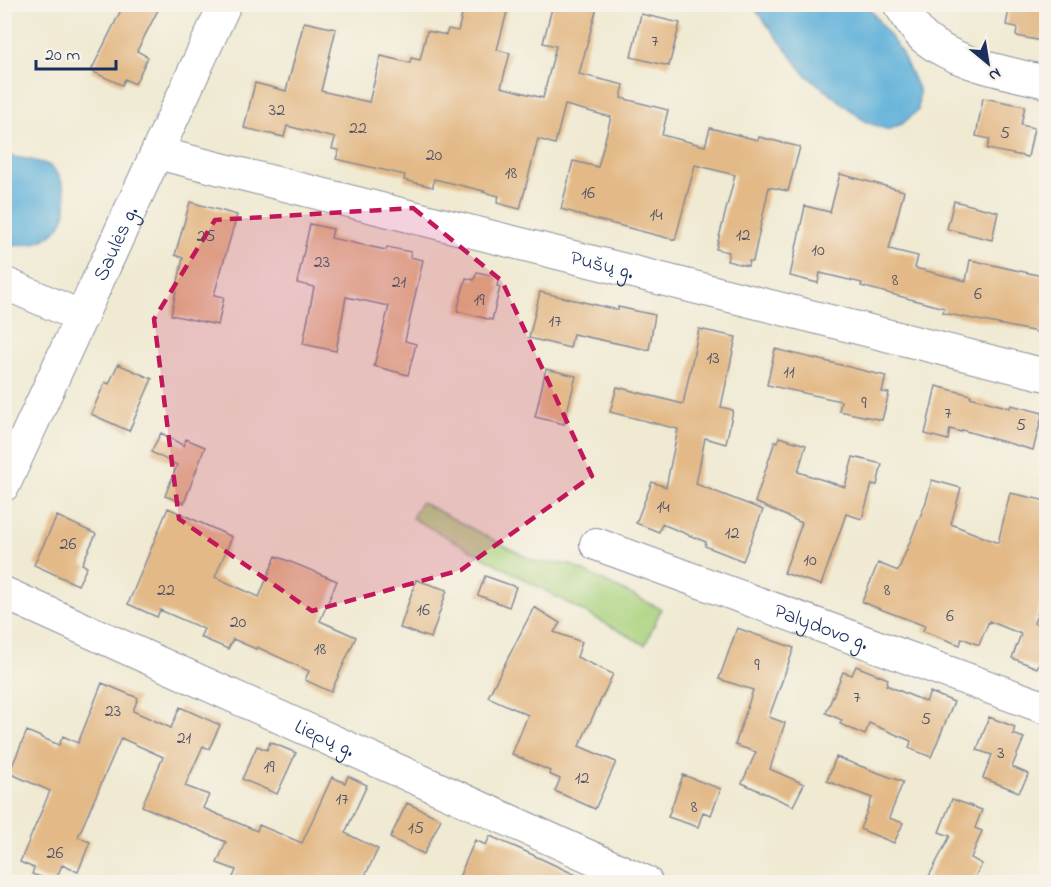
<svg xmlns="http://www.w3.org/2000/svg" width="1051" height="887" viewBox="0 0 1051 887" font-family="'Indie Flower',sans-serif">
	<rect width="100%" height="100%" fill="#f7f3e8"/>
	<filter id="ink" filterUnits="userSpaceOnUse"><feTurbulence type="fractalNoise" baseFrequency=".0167" numOctaves="2"/><feDisplacementMap in="SourceGraphic" scale="12" xChannelSelector="R" yChannelSelector="G"/><feConvolveMatrix kernelMatrix="1 2 1 2 8 2 1 2 1" color-interpolation-filters="sRGB"/></filter>
	<filter id="wash" filterUnits="userSpaceOnUse"><feTurbulence type="fractalNoise" baseFrequency=".008" numOctaves="4" result="noise"/><feDisplacementMap in="SourceGraphic" scale="24" xChannelSelector="R" yChannelSelector="G"/><feGaussianBlur stdDeviation="1.35" result="paint"/><feColorMatrix in="noise" values="0 0 0 0 0 0 0 0 0 0 0 0 0 0 0 0 0 1.4 0 .05"/><feComposite in="paint" operator="in"/></filter>
	<g filter="url(#wash)">
		<rect width="100%" height="100%" fill="#f0ead3"/>
		<path fill="#a9d27d" stroke="#62806e" stroke-width="1.5" d="M421,502L536,562L569,564L661,609L645,645L412,518Z"/>
		<path fill="#5db0d9" stroke="#3c709c" stroke-width="1.5" d="M752,5H867L901,52L919,91L918,110L903,123L889,130L866,122L805,74Z
			M5,155C17,158 40,160 50,166C56,170 61,179 63,185C76,228 44,250 5,244Z"/>
		<g id="blocks">
			<path fill="#e3b987" d="M124,4H161L137,51L148,57L135,84L125,79L122,85L91,71Z
				M465,4H509L497,50L510,53L501,87L543,98L556,46L543,43L553,4H598L579,74L624,85L621,98L668,110L662,135L705,146L710,128L758,140L759,137L800,147L788,191L769,187L753,261H749L748,266L727,261L729,252L716,249L735,175L695,165L675,240L575,214V213L561,209L573,161L598,167L611,117L565,105L555,144L538,139L520,209L497,203L499,196L483,192L484,191L434,179L433,187L404,180L405,175L336,159L339,150L332,149L335,138L287,126L284,137L244,128L255,83L286,91L304,22L336,29L321,91L369,102L381,56L410,63L411,58L420,60L427,31L446,35L448,29L458,31Z
				M1010,4H1047V33L1043,32L1042,41L1016,36L1017,27L1006,25Z
				M641,14L680,23L669,66L631,57Z
				M983,98L1025,106L1021,125L1034,128L1028,157L987,149L990,139L976,136Z
				M840,174L904,191L889,249L918,256L915,268L966,281L970,260L1047,277V334L943,313L944,308L861,286L862,283L820,273L818,283L790,276L805,206L830,212Z
				M954,201L998,212L992,240L947,229Z
				M190,202L237,215L214,295L224,297L218,325L171,315L183,258L175,255Z
				M310,224L333,229L331,238L386,250L387,247L411,252L410,257L423,260L405,341L416,344L408,375L374,366L389,306L346,297L336,351L303,344L314,287L297,283Z
				M477,272L499,277L497,286L500,287L492,320L457,311L466,278L474,280Z
				M540,292L618,310V307L655,315L649,350L573,334L570,348L529,338Z
				M699,329L736,337L721,407L733,410L726,444L705,438L696,484L763,510L743,561L705,546L706,542L662,524L659,532L636,523L652,482L666,487L678,429L610,412L617,387L683,404Z
				M775,349L886,376L882,392L889,393L882,420L839,411L841,401L767,385Z
				M118,364L152,379L129,431L91,414L105,382L109,384Z
				M546,369L576,376L564,424L535,417Z
				M936,386L971,395L970,397L1010,408L1011,405L1043,413L1033,450L962,430L961,432L950,429L948,440L925,434Z
				M161,433L184,446L186,439L205,447L184,503L165,496L177,465L151,452Z
				M779,437L806,445L798,472L845,487L853,457L882,464L877,485L872,484L862,519L846,514L821,585L784,573L802,523L755,502L775,441L778,442Z
				M932,480L961,488L951,524L998,543L1010,493L1047,501V589L1034,623L1047,628V645L1037,668L1012,658L1021,634L989,621L979,645L962,638L960,645L923,631L925,626L862,602L878,563L898,571L926,502Z
				M168,508L232,537L215,577L259,597L276,556L337,581L320,621L356,637L331,692L305,680L309,671L257,647L256,649L233,639L228,649L200,637L204,629L160,610L157,617L128,604Z
				M57,516L96,534L82,564L87,567L78,585L34,565Z
				M485,576L516,587L509,607L478,595Z
				M416,580L447,590L431,638L400,628Z
				M534,607L560,623L554,632L582,642L577,657L613,674L579,746L616,762L595,809L555,791L560,779L549,774L550,771L512,754L528,715L488,697Z
				M737,628L794,648L769,717L785,723L770,769L804,784L793,806L742,783L756,752L735,745L753,690L719,679Z
				M856,666L888,679L886,685L926,702L930,692L954,702L931,757L909,748L911,741L869,723L865,735L840,724L842,720L826,713L843,672L852,675Z
				M102,683L138,698L133,711L171,728L180,707L220,725L209,749L203,746L185,786L209,795L203,808L257,831L259,825L302,843L332,777L345,783L348,776L367,785L345,833L378,849L362,882H231L236,870L217,863L226,842L142,806L163,757L121,738L78,837L90,842L78,872L62,865L55,882L32,874L34,868L20,862L50,791L9,773L27,731L59,745L63,736L78,743Z
				M989,717L1015,727L1013,734L1024,738L1012,767L1029,774L1019,792L983,778L992,755L977,750Z
				M270,742L296,753L277,794L242,779L257,746L267,750Z
				M836,757L903,782L889,818L903,823L894,843L860,829L872,798L827,781Z
				M683,775L721,789L711,815L703,812L698,827L668,817Z
				M952,799L982,810L975,828L982,831L971,858L982,864L972,882H926L950,836L939,832Z
				M407,803L441,819L424,854L390,838Z
				M490,836L520,849L591,882H457L475,840L486,845Z"/>
		</g>
	</g>
	<g filter="url(#ink)">
		<use href="#blocks" fill-opacity="0" stroke="#868c98" stroke-width="1.5"/>
		<g fill="none" stroke-linecap="round" stroke-linejoin="round">
			<g stroke="#868c98" stroke-width="34">
				<g id="street">
					<path d="M899,4C907,15 914,29 924,38C958,65 1006,72 1046,82"/>
					<path id="s1" d="M157,153L1046,375"/>
					<path d="M4,283L82,317"/>
					<path id="s2" d="M4,485L225,4"/>
					<path id="s3" d="M596,544L1046,708"/>
					<path id="s4" d="M4,593L646,882"/>
				</g>
			</g>
			<use href="#street" stroke="#fff" stroke-width="32"/>
		</g>
	</g>
	<path fill="#c2185b" fill-opacity="0.2" stroke="#c2185b" stroke-width="4.5" stroke-dasharray="12 8" stroke-linejoin="round" d="M413,208L502,281L592,476L461,570L312,611L179,519L154,319L215,220Z"/>
	<g text-anchor="middle" stroke-width="4.5" stroke-linejoin="round" paint-order="stroke">
		<g font-size="18" fill="#4d5268">
			<text x="655" y="46">7</text>
			<text x="277" y="115">32</text>
			<text x="358" y="133">22</text>
			<text x="1005" y="138">5</text>
			<text x="434" y="160">20</text>
			<text x="511" y="178">18</text>
			<text x="588" y="198">16</text>
			<text x="656" y="220">14</text>
			<text x="743" y="240">12</text>
			<text x="206" y="241">25</text>
			<text x="818" y="255">10</text>
			<text x="322" y="267">23</text>
			<text x="895" y="285">8</text>
			<text x="399" y="287">21</text>
			<text x="978" y="299">6</text>
			<text x="479" y="305">19</text>
			<text x="555" y="326">17</text>
			<text x="713" y="363">13</text>
			<text x="789" y="377">11</text>
			<text x="864" y="408">9</text>
			<text x="948" y="418">7</text>
			<text x="1021" y="430">5</text>
			<text x="663" y="512">14</text>
			<text x="732" y="538">12</text>
			<text x="68" y="549">26</text>
			<text x="810" y="565">10</text>
			<text x="166" y="595">22</text>
			<text x="887" y="595">8</text>
			<text x="423" y="615">16</text>
			<text x="950" y="621">6</text>
			<text x="238" y="627">20</text>
			<text x="320" y="654">18</text>
			<text x="757" y="670">9</text>
			<text x="857" y="702">7</text>
			<text x="113" y="716">23</text>
			<text x="926" y="724">5</text>
			<text x="184" y="743">21</text>
			<text x="1001" y="758">3</text>
			<text x="269" y="772">19</text>
			<text x="582" y="783">12</text>
			<text x="342" y="804">17</text>
			<text x="694" y="812">8</text>
			<text x="416" y="833">15</text>
			<text x="55" y="858">26</text>
		</g>
		<g font-size="21" fill="#1b2f5e" stroke="#f7f3e8">
			<text dy="7" stroke="none"><textPath href="#s2" startOffset="266">Saulės g.</textPath></text>
			<text dy="7" stroke="none"><textPath href="#s1" startOffset="459">Pušų g.</textPath></text>
			<text dy="7" stroke="none"><textPath href="#s3" startOffset="240">Palydovo g.</textPath></text>
			<text dy="7" stroke="none"><textPath href="#s4" startOffset="352">Liepų g.</textPath></text>
		</g>
	</g>
	<rect width="1051" height="887" fill="none" stroke="#f7f3e8" stroke-width="24"/>
	<g transform="translate(988 63) rotate(150)" stroke="#f7f3e8" stroke-width="4.5" paint-order="stroke">
	<path d="M0-4.5L10 22L0 15L-10 22Z" fill="#1b2f5e"/>
	<text y="-9" font-size="16" font-weight="bold" text-anchor="middle" fill="#1b2f5e">N</text>
	</g>
	<path d="M36 60v9h80v-9" fill="none" stroke="#1b2f5e" stroke-width="3"/>
	<text x="45" y="60" font-size="18" fill="#1b2f5e" stroke="#f7f3e8" stroke-width="4.5" paint-order="stroke">20 m</text>
</svg>
